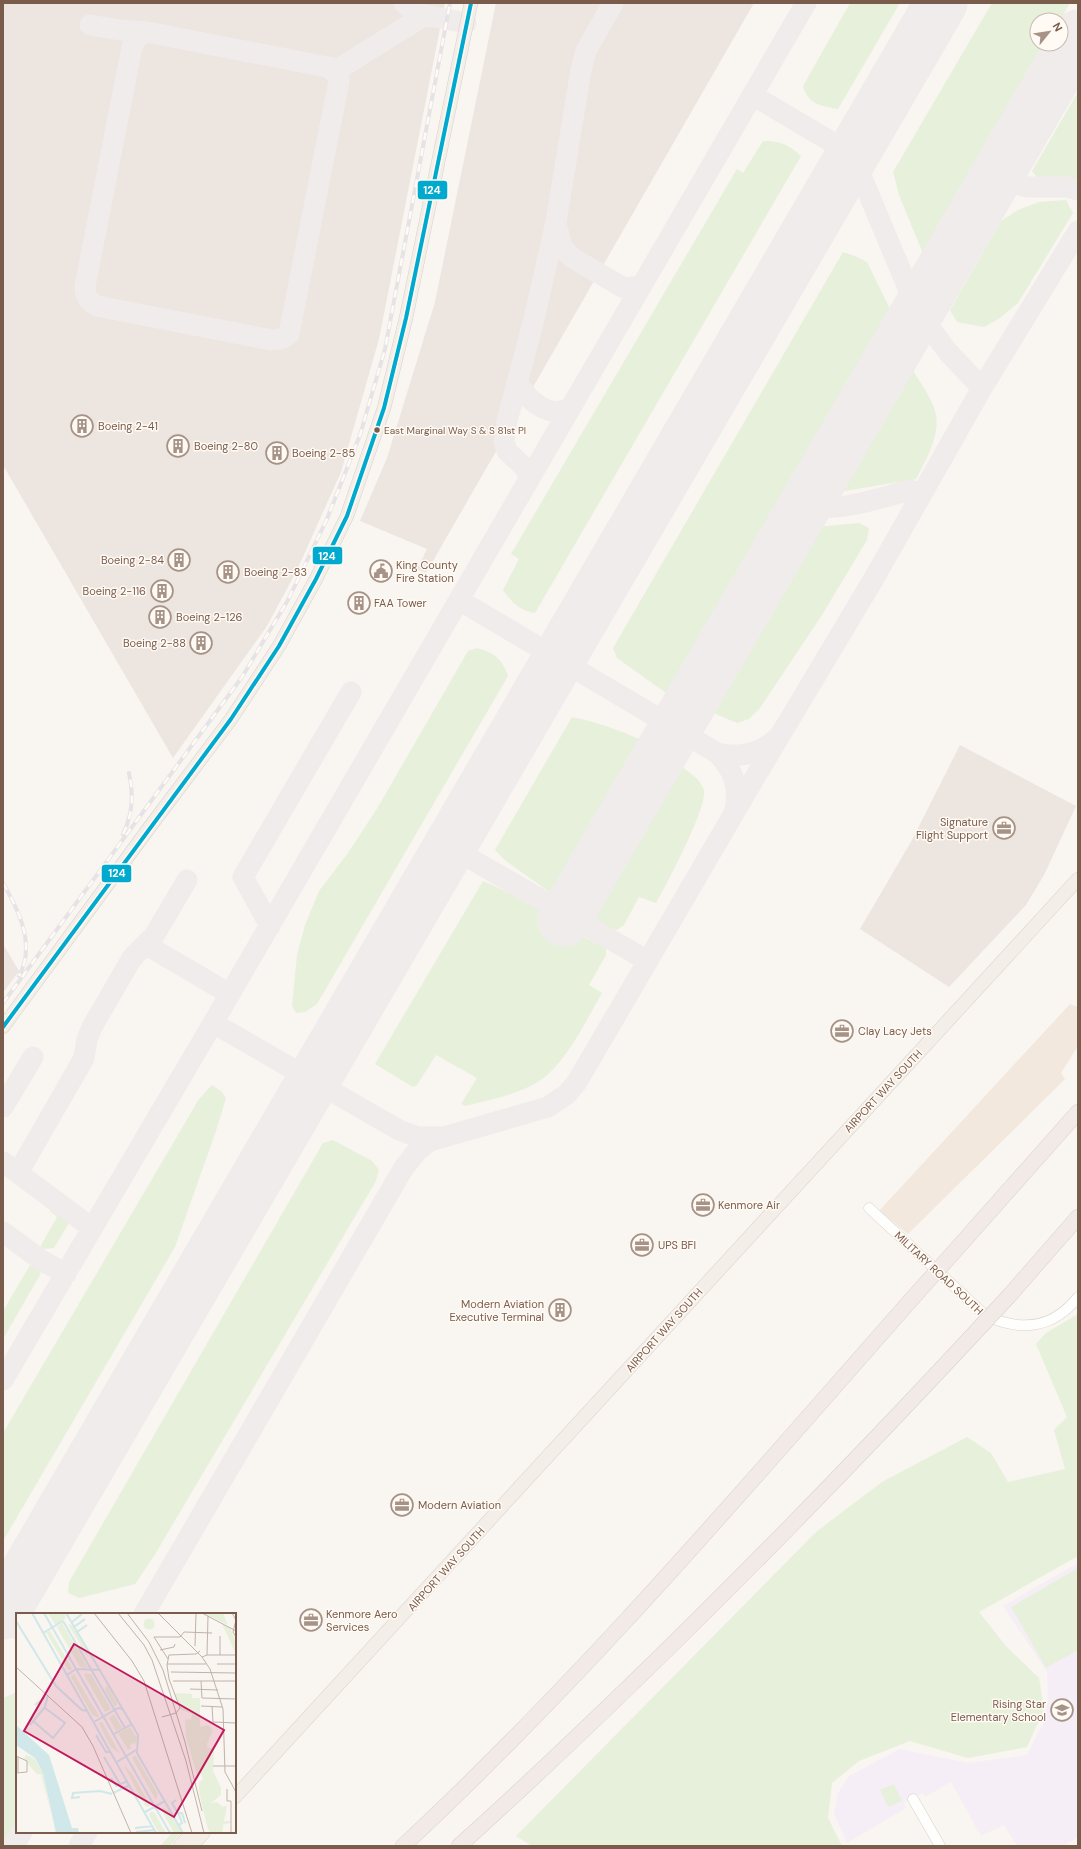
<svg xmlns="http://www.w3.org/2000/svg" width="1081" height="1849" viewBox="0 0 1081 1849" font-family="'DM Sans',sans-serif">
	<rect width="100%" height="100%" fill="#f9f5f0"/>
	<path fill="#f2e8de" d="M1070,1004L1078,1007V1046L1061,1073L1065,1079L908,1234L879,1211Z"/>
	<path fill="#ede5e0" d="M3,3H445L379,339L341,472L297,570L267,626L173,758L3,465Z
		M496,3H754L426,573L417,569L427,549L360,521L387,458L435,302Z
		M960,745L1076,806L1044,875L1026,905L949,987L860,929L912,840Z
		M3,944L19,971L3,993Z"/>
	<path fill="#f6eef6" d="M1078,1563V1837L1064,1846H1017L1004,1825L981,1836L951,1782L925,1797L923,1793L904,1803L906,1808L847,1843L834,1814L838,1793L849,1776L900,1749L968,1763L1027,1755L1044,1721L1048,1700L1047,1672L1003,1606Z"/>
	<path fill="#e7f0db" d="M850,3H900L838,109C821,106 808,104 803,86Z
		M992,3H1070L1060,20H1037V44H1046L924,256L899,195L893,172Z
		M1078,92V181H1050L1038,179L1032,171Z
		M763,141C779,140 790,145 801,156L535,613C519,610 512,603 503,590L519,559L511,554L737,169L743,173Z
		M1066,200L1073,213L1018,303L1000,318L984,327L957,322L950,310L1001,221L1018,210L1039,202Z
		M843,252L855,256L867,262L892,313L669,695L617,658L613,648Z
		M912,369C920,383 933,399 936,415C940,436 925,462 916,479L839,492Z
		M859,523L869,528L867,540L822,615L760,708L749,719L737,723L711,712L817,527Z
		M477,648C494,653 503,659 508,676L317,1004L305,1012L296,1013L292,1006L297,955L305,925L319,891L348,853L378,807L468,651Z
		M572,717C597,722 620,730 643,741L559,885L551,893L506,861L495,850Z
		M678,764C687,771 700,778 704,790C708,806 666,886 656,903L639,897L624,925L617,930L610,929L591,917L593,907Z
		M483,881L543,908L540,914L583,938L584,937L598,944L600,941L606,948V955L589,985L602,993C585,1022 566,1064 538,1082C516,1095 489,1100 465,1106L461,1104L477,1078L436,1055L417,1085L413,1087L375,1064Z
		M212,1085L222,1092L226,1098L217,1128L175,1247L3,1541V1433L199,1099Z
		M333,1140L372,1161L379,1170L376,1181L154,1556L135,1584L79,1598L68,1593L69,1582L323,1143Z
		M53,1207L66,1217L69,1223L54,1248L45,1249L40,1247L57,1217L50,1211Z
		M30,1265L41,1271L40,1275L3,1339V1311Z
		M1078,1314V1556L979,1612L1006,1646L1039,1678L1044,1709L1027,1747L968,1758L910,1741L859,1761L832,1783L828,1818L842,1846H532L516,1836L816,1532L882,1482L967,1437L991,1453L1008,1482L1065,1469L1054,1430L1067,1417L1036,1344L1046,1333Z
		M1078,1568V1650L1046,1668L1011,1607Z
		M15,1693L17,1694V1827L6,1846H3V1698Z
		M894,1784L902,1801L888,1807L880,1790Z
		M173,1832H182L170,1846H160Z"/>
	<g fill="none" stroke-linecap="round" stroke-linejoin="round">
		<path stroke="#f0ecec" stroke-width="21" d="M404,3L415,12L425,15
			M90,25L120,30L147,32L332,68H340L425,15L466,23
			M147,32L137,37L132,47L85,286C85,296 88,301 97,306L271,340L281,339L289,334L339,81L336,73L328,67
			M752,95L852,154L918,312L948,352L982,388
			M994,179L1028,187H1067L1078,190
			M556,224L562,247L571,257L624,288L636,287L643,283
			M518,381C524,399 552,421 570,407
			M529,479L526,469L507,451L504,442L507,421L533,323L556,222L581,70L586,51L613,3
			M807,504C831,515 884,497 910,490L920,495
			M459,600L717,753C739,758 759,755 776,739
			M717,753C733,769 740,787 735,810
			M450,847L648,961
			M583,888C578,904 578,915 590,927
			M270,926L243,877L351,692
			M146,945L230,994
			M213,1023L399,1130L418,1137H441
			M3,1107L33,1057
			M3,1162L92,1228
			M18,1173L84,1058L87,1039L92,1027L132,958L154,936L187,880
			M3,1232L41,1260L66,1274
			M3,1380L213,1023L806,3
			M144,1614L403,1169L417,1151L430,1141L548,1107L567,1094L577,1082L754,779L873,580L982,388L1078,231
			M3,1621L17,1629
			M13,1846L22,1832
			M79,1846L87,1832"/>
		<path stroke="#f0ecec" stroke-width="53" d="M564,920L1078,36
			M3,1613L941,3"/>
		<g stroke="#d7d1cb" stroke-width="11">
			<path id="minor" d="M869,1208L985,1315C1020,1332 1053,1329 1078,1297
				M913,1799L940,1846"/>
		</g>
		<g stroke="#dad1cc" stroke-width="14">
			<path id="major" d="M3,1027L149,828L231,719L279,646L316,579L347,516L384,408L406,318L471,3
				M235,1797L1078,879
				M180,1846L193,1832
				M192,1846L204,1832"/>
		</g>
		<g stroke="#dad1cc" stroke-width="16">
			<path id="highway" d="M953,1253L1078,1112
				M1009,1296L1078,1217
				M403,1846C588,1674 751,1481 918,1292
				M459,1846C637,1685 806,1514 970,1338"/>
		</g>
		<use href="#minor" stroke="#fefefd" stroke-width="10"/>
		<use href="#major" stroke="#f3eee8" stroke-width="13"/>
		<use href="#highway" stroke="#f2eae7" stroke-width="15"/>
		<g stroke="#e6e3e7" stroke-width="4">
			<path id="rail" d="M123,834C133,814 134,795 129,773
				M3,883C19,911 36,945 19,976
				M3,1003L242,677L288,600L327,519L360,435L385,349L450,3"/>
		</g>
		<use href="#rail" stroke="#fffaf3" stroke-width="2.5" stroke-dasharray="8" stroke-linecap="butt"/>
		<g stroke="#dad1cc" stroke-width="16" stroke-linecap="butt">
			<path id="highway-bridge" d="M918,1292L953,1253
				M970,1338L1009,1296"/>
		</g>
		<use href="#highway-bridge" stroke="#f2eae7" stroke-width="15"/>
		<g stroke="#fffaf3" stroke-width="7">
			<path id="bus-1" d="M3,1027L231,719L279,646L316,579L347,516L384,408L406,318L471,3"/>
		</g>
		<use href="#bus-1" stroke="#00a9ce" stroke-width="4"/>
	</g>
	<defs>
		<g id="building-ring" transform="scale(1.15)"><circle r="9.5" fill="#fffaf3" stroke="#a69286" stroke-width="1.5"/><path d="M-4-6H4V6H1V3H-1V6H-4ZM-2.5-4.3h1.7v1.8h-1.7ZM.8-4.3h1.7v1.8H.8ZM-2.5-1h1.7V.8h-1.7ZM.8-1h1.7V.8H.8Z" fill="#a69286"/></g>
		<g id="civic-ring" transform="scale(1.15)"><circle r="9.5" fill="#fffaf3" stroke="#a69286" stroke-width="1.5"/><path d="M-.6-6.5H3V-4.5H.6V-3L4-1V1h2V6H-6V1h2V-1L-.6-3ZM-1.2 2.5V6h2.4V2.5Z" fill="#a69286"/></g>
		<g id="office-ring" transform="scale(1.15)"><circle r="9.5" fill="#fffaf3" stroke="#a69286" stroke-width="1.5"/><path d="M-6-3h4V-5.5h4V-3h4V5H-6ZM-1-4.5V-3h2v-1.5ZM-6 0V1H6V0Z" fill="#a69286"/></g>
		<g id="school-ring" transform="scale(1.15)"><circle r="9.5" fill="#fffaf3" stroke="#a69286" stroke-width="1.5"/><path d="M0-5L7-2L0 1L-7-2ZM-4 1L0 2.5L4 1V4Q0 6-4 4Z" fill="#a69286"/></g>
	</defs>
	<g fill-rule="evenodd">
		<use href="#building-ring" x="82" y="426"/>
		<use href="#building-ring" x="178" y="446"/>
		<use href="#building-ring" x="277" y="453"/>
		<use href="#building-ring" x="179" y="560"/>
		<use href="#civic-ring" x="381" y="571"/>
		<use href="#building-ring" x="228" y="572"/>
		<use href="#building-ring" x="162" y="591"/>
		<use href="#building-ring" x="359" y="603"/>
		<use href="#building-ring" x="160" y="617"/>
		<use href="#building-ring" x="201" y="643"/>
		<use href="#office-ring" x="1004" y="828"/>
		<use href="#office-ring" x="842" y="1031"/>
		<use href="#office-ring" x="703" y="1205"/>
		<use href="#office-ring" x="642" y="1245"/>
		<use href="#building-ring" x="560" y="1310"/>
		<use href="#office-ring" x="402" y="1505"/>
		<use href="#office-ring" x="311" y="1620"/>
		<use href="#school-ring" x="1062" y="1710"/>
	</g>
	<circle fill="#7a5c4d" stroke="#fffaf3" stroke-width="1.5" cx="377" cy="430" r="3.5"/>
	<g text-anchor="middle" stroke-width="3" stroke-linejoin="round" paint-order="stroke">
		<g font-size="10" fill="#7a5c4d" stroke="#fffaf3" text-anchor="start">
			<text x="384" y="434">East Marginal Way S &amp; S 81st Pl</text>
		</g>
		<g font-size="11" fill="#7a5c4d" stroke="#fffaf3" text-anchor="start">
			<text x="98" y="430">Boeing 2-41</text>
			<text x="194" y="450">Boeing 2-80</text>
			<text x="292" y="457">Boeing 2-85</text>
			<text x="164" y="564" text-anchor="end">Boeing 2-84</text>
			<text x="396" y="569">King County<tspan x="396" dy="13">Fire Station</tspan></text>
			<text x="244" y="576">Boeing 2-83</text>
			<text x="146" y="595" text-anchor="end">Boeing 2-116</text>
			<text x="374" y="607">FAA Tower</text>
			<text x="176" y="621">Boeing 2-126</text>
			<text x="186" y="647" text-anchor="end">Boeing 2-88</text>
			<text x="988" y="826" text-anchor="end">Signature<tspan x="988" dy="13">Flight Support</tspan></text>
			<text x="858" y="1035">Clay Lacy Jets</text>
			<text x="718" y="1209">Kenmore Air</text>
			<text x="658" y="1249">UPS BFI</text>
			<text x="544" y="1308" text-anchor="end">Modern Aviation<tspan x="544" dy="13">Executive Terminal</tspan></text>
			<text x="418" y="1509">Modern Aviation</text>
			<text x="326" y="1618">Kenmore Aero<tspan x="326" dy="13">Services</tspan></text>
			<text x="1046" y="1708" text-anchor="end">Rising Star<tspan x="1046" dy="13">Elementary School</tspan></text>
		</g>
		<g font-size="11" fill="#7a5c4d" stroke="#fffaf3">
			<text transform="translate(883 1091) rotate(-47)" y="4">AIRPORT WAY SOUTH</text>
			<text transform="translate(939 1273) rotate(43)" y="4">MILITARY ROAD SOUTH</text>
			<text transform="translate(664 1330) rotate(-48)" y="4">AIRPORT WAY SOUTH</text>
			<text transform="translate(446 1569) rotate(-48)" y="4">AIRPORT WAY SOUTH</text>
		</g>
	</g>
	<g transform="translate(16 1613)">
		<rect width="220" height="220" fill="#f9f5f0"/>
		<path d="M32,0H49V6L40,12ZM207,0L212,12L189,1H196ZM127.5 11a5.5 5.5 0 1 1 11 0a5.5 5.5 0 1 1-11 0ZM46,10L72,55L64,54L41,14ZM52,11L57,13L73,37L71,43ZM206,11L214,15L220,28V41ZM34,18L56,55L55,57H52L30,19ZM70,60L75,61L95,96L89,99L68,62ZM58,61L83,103L82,104L77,103L56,66L55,63ZM91,72L101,90L99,94L89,77ZM159,80L176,81V85H184V114L192,112L197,117L191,131V134L198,136L197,158L205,175V182L195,190L201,189L207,194L211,192L208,208H214V210L207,212L206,220H194L191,213L183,178V169L187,167L185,160L181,162L170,124L169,107L175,106L176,101L165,97ZM98,101L106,115L100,118L93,105ZM84,109H86L104,141L95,134L83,111ZM114,114L121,125L119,132L117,130L114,132L115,135L112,137L102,120ZM10,142L18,145L27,160L35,200L25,161H21L8,146ZM119,142L142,181L140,187L116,145ZM107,151L117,162L134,192L133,194L129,193ZM147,195L154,198L160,208L158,210L161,209L167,220H158L146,198ZM134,199H138L150,220H143L133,202Z" fill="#e7f0db"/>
		<path d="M0,112L33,142L56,215H62L63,220H40L27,160L19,145L0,132Z" fill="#d0e8ea"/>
		<path fill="none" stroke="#d0e8ea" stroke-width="2" d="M16,0L140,220M28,0L154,220M50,0L122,122L121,140L167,220M0,8L40,73L66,97L71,98M47,8L109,115M56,9L66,1M58,14L69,6M61,19L71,12M27,20L47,8M51,62L60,56L85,57M19,92L29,84M17,108L37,125L49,110L29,95M78,109L102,95L107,96M14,112L29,94L32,82M98,121L116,111M80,122L90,139H95M88,144L104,171M101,149L120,137M95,165L100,173L112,168M97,180L114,172M64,184L56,185L57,180L84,178L96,181M160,187L156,190L163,202L166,210L163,212M129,199L149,188M162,200H166L169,210M119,215L137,213M120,219L139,217"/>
		<path fill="none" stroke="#c2b3aa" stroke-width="1" d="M78,0L116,48L128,68L176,220M102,0L128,32L136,47L170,148L188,220M111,0L133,29L147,57L169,129L186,198M142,0L186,44L194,56L207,96L209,159L220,179M186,0L220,18M216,0L220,7L217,19L220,24M179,33L180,0M144,37L158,34L159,31M191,42L192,3M204,42V23M186,44L191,42H220M152,46L138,24H164L168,19L196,20M151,51H190M201,51H220M0,54L66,114L77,133L115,220M155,59L220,60M157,68H220M185,68L186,85L220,86M174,76L202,77M185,93L206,94M196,93L197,109L220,110M146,104L160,100L164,95L153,66L151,52L153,42L180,41L184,38M220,120V95M0,143L11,148V159L0,160M197,153H220M2,159V144M211,176V188H215M215,220V188"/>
		<path fill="#c2185b" fill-opacity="0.15" stroke="#c2185b" stroke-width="2" d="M58,31L208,117L158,204L8,118Z"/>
		<rect width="220" height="220" fill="none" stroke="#7a5c4d" stroke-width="2"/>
	</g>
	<g stroke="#fffaf3" stroke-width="1.5">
		<rect x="417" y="180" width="31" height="20" rx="4" fill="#00a9ce"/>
		<rect x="312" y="546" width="31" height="19" rx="4" fill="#00a9ce"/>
		<rect x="101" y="864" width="31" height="19" rx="4" fill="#00a9ce"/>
	</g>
	<g font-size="11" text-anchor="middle" font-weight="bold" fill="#fff">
		<text x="432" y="194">124</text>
		<text x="327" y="560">124</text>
		<text x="117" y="877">124</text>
	</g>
	<rect width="1081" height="1849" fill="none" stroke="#7a5c4d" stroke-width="8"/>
	<g transform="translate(1049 32) rotate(60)"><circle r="19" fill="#fffaf3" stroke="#cabbb1"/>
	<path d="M0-3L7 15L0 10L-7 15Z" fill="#a69286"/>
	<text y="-6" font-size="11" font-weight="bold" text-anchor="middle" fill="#7a5c4d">N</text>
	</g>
</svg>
